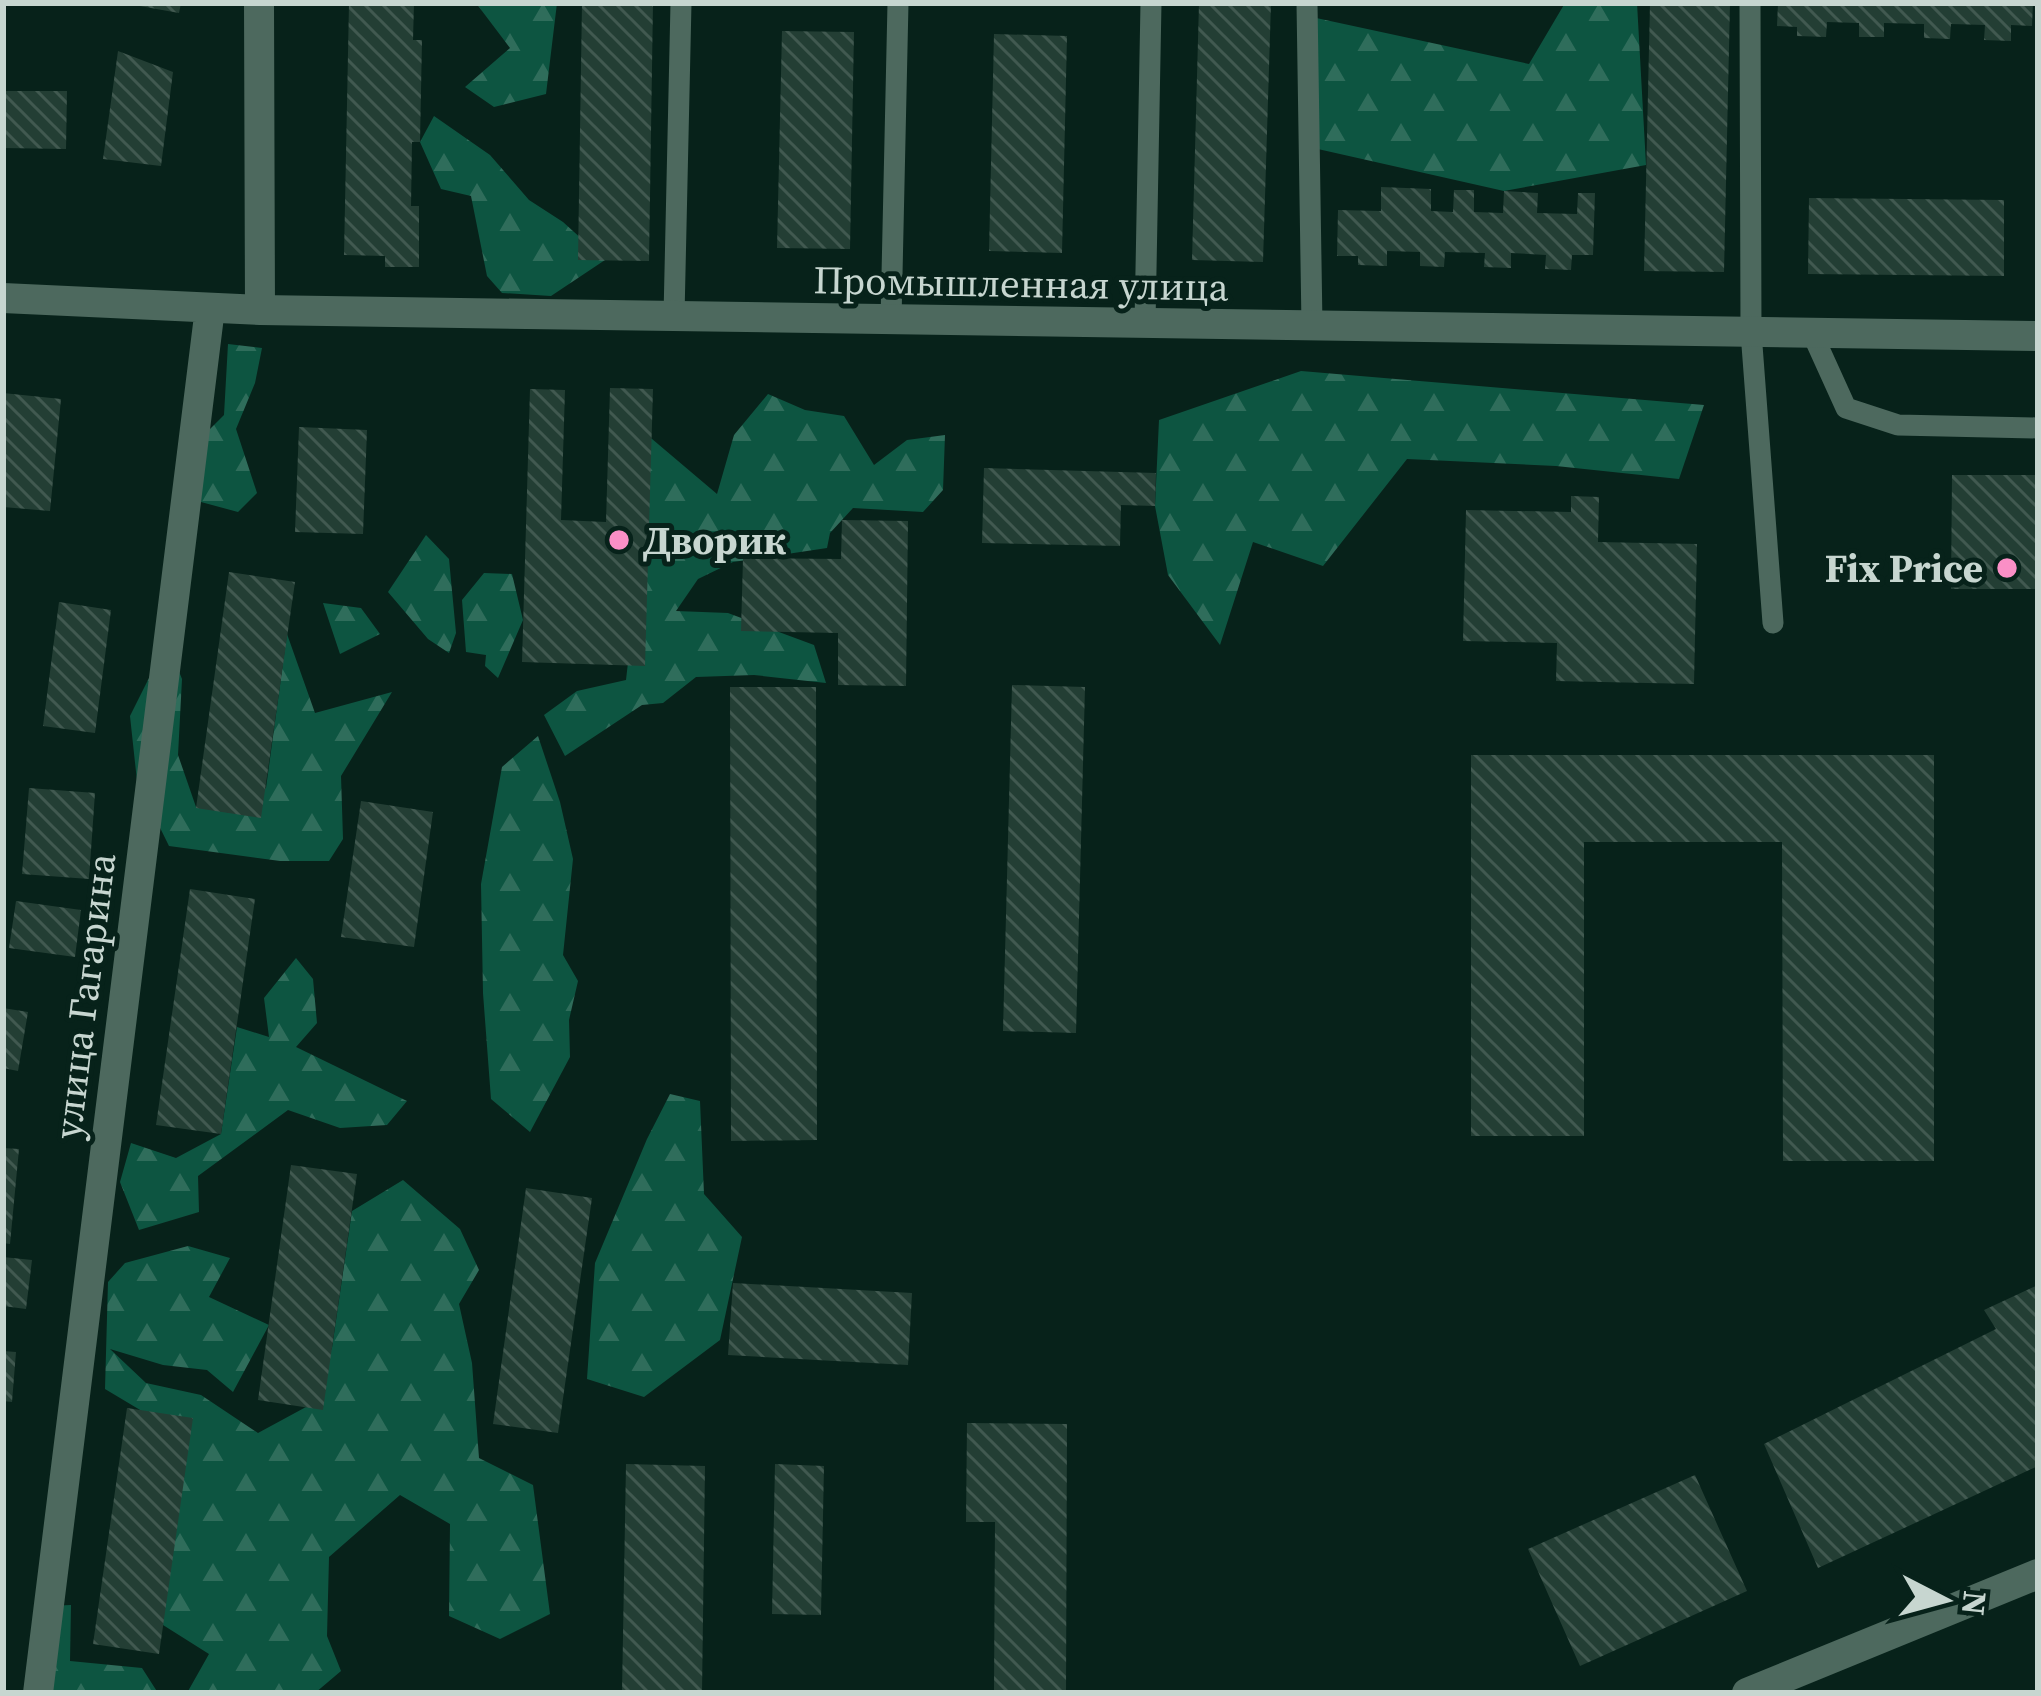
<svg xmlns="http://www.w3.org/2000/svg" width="2041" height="1696" viewBox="0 0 2041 1696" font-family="'Source Serif 4',serif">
	<defs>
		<pattern id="forest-firs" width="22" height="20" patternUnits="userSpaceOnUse" patternTransform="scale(3)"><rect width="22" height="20" fill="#0d5541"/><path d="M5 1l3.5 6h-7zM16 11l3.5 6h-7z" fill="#2f6d5b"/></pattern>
		<pattern id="building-back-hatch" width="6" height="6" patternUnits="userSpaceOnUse" patternTransform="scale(3)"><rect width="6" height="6" fill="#233e34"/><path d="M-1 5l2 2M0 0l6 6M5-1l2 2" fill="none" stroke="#415950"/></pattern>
	</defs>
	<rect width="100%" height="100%" fill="#07221a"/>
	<path fill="url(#forest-firs)" d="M476,3H557L546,94L494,107L465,87L510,48Z
		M1565,3H1637L1646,165L1504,191L1309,147L1307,16L1529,64Z
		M434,116L490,155L529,200L563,222L605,260L551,296L502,293L487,276L471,196L441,189L420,142Z
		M228,344L262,348L255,383L236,429L257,493L238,512L201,502L192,447L224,415Z
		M1301,371L1704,405L1679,479L1556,466L1407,459L1323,566L1253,542L1220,645L1168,575L1155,506L1159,420Z
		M768,394L805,410L844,416L874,465L907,440L945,435L943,490L923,512L853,508L830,533L827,548L733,562L698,579L676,611L728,613L814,645L826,683L754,675L696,677L663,703L642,705L565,756L544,715L577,691L626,680L634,610L632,422L717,494L734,435Z
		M426,535L449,559L456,633L449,653L428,639L388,592Z
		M484,573L512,574L523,620L498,678L485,666L486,655L466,652L462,600Z
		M323,603L361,608L380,634L340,654Z
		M287,634L315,713L392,692L341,776L343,839L329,861H280L169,846L137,781L130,716L167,642L182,679L178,755L196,807L232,813L266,788Z
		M538,736L560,802L573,859L563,955L578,981L569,1020L570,1057L530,1132L491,1099L483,993L481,884L502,767Z
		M296,958L313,979L317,1023L296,1047L407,1101L387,1125L340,1128L288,1110L198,1176L199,1212L139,1230L120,1182L131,1143L176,1158L221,1134L237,1027L269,1037L264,998Z
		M670,1094L700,1101L704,1194L742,1237L720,1340L644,1397L587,1379L595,1263L647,1139Z
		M403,1180L460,1229L479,1270L459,1304L472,1363L479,1458L533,1485L550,1614L500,1639L449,1616L450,1524L400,1495L329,1557L327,1636L341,1671L315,1693H187L209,1654L163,1625L177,1432L105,1389L108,1282L125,1263L188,1246L230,1258L209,1297L269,1325L233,1392L207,1370L163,1365L110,1349L146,1383L201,1395L258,1433L306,1407L332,1348L352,1211Z
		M71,1605L70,1661L142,1668L158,1693H41L48,1606Z"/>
	<path fill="url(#building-back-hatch)" d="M123,3H181L179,13Z
		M349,3H414L413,40H422L420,142H412L411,206H419V267H385V256L344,255Z
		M582,3H653L649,261L578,260Z
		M1199,3H1271L1263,262L1192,260Z
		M1650,3H1730L1724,272L1644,271Z
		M1778,3H2033L2032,26L2011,25V41L1984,40L1985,25L1951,24L1950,39L1924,38V24L1884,23V37H1859V23L1827,22L1826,37L1797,36V27L1777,26Z
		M782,31L854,32L850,249L777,248Z
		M994,34L1067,36L1062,253L989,251Z
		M118,51L173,72L161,166L103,159Z
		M3,91H67L66,149L3,148Z
		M1381,187L1431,189V211L1453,212L1454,190H1474V212L1503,213L1504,191L1538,193L1537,213L1577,214L1578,193H1595L1593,255H1572L1571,270L1545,269L1546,255L1511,253V268L1484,267L1485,253L1445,252L1444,267L1420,266V252L1387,251V266L1358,265V256H1337L1338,210L1381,211Z
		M1809,198L2004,200V276L1808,274Z
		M610,388L653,389L645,666L522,662L530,389L565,390L561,520L606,522Z
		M3,393L61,399L50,511L3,507Z
		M299,427L367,430L363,534L295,532Z
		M984,468L1156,473L1155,506L1121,505L1120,546L982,543Z
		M1952,475H2038V589H1951Z
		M1571,496L1599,497L1598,542L1697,544L1694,684L1556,681L1557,643L1463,641L1466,510L1571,512Z
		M842,520L908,521L906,686L838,685V633L741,631L743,558L841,559Z
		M229,572L295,582L261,818L196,808Z
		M59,602L111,610L95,733L43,726Z
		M1012,685L1085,687L1076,1033L1003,1031Z
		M730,687H816L817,1140L731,1141Z
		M1471,755H1934V1161H1783L1782,842H1584V1136H1471Z
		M29,788L95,793L89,879L22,874Z
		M361,801L433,812L414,947L341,937Z
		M190,889L255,899L221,1134L156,1125Z
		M16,901L81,910L75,957L9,948Z
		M3,1008L28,1012L18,1071L3,1068Z
		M3,1148L19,1149L10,1244L3,1243Z
		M291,1165L357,1174L323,1410L258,1400Z
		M526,1188L592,1198L558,1433L493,1424Z
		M3,1257L32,1260L26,1309L3,1306Z
		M733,1283L912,1293L908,1365L728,1355Z
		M2038,1285V1466L1818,1568L1764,1444L1996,1329L1984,1310Z
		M3,1351L16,1352L12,1402L3,1401Z
		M127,1408L193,1418L159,1654L93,1644Z
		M967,1423L1067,1424L1066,1693H994L995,1522H966Z
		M626,1464L705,1466L702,1693H622Z
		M775,1464L824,1466L821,1615L772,1614Z
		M1695,1475L1747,1591L1580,1666L1528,1549Z"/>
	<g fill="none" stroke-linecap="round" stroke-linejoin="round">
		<path stroke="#4d695e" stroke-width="21" d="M1307,3L1312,326
			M1750,3L1751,332L1773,623
			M674,316L681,3
			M891,320L898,3
			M1145,323L1151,3
			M1812,333L1846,408L1898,425L2038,428"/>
		<path stroke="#4d695e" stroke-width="30" d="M259,3L260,310
			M3,298L260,310L2038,336
			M38,1693L210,308
			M1747,1693L2038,1574"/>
	</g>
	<g fill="#fa8fc6" stroke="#07221a" stroke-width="4.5">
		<circle cx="619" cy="540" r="12"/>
		<circle cx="2007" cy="568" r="12"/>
	</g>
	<g text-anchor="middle" stroke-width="10" stroke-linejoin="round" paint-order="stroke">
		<g font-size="39" fill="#c7d6d0" stroke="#07221a">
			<text transform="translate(1021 283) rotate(1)" y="14">Промышленная улица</text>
			<text transform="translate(84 996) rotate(-83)" y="14">улица Гагарина</text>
		</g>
		<g font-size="39" font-weight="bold" fill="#c7d6d0" stroke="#07221a" text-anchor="start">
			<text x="643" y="554">Дворик</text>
			<text x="1983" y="582" text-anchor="end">Fix Price</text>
		</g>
	</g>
	<rect width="2041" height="1696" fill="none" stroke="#c7d6d0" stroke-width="12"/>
	<g transform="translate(1945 1600) rotate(96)" stroke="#07221a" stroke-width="9" paint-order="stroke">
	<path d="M0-9L21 45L0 30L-21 45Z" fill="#c7d6d0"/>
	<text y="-18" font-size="33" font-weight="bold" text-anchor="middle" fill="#c7d6d0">N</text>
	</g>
</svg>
